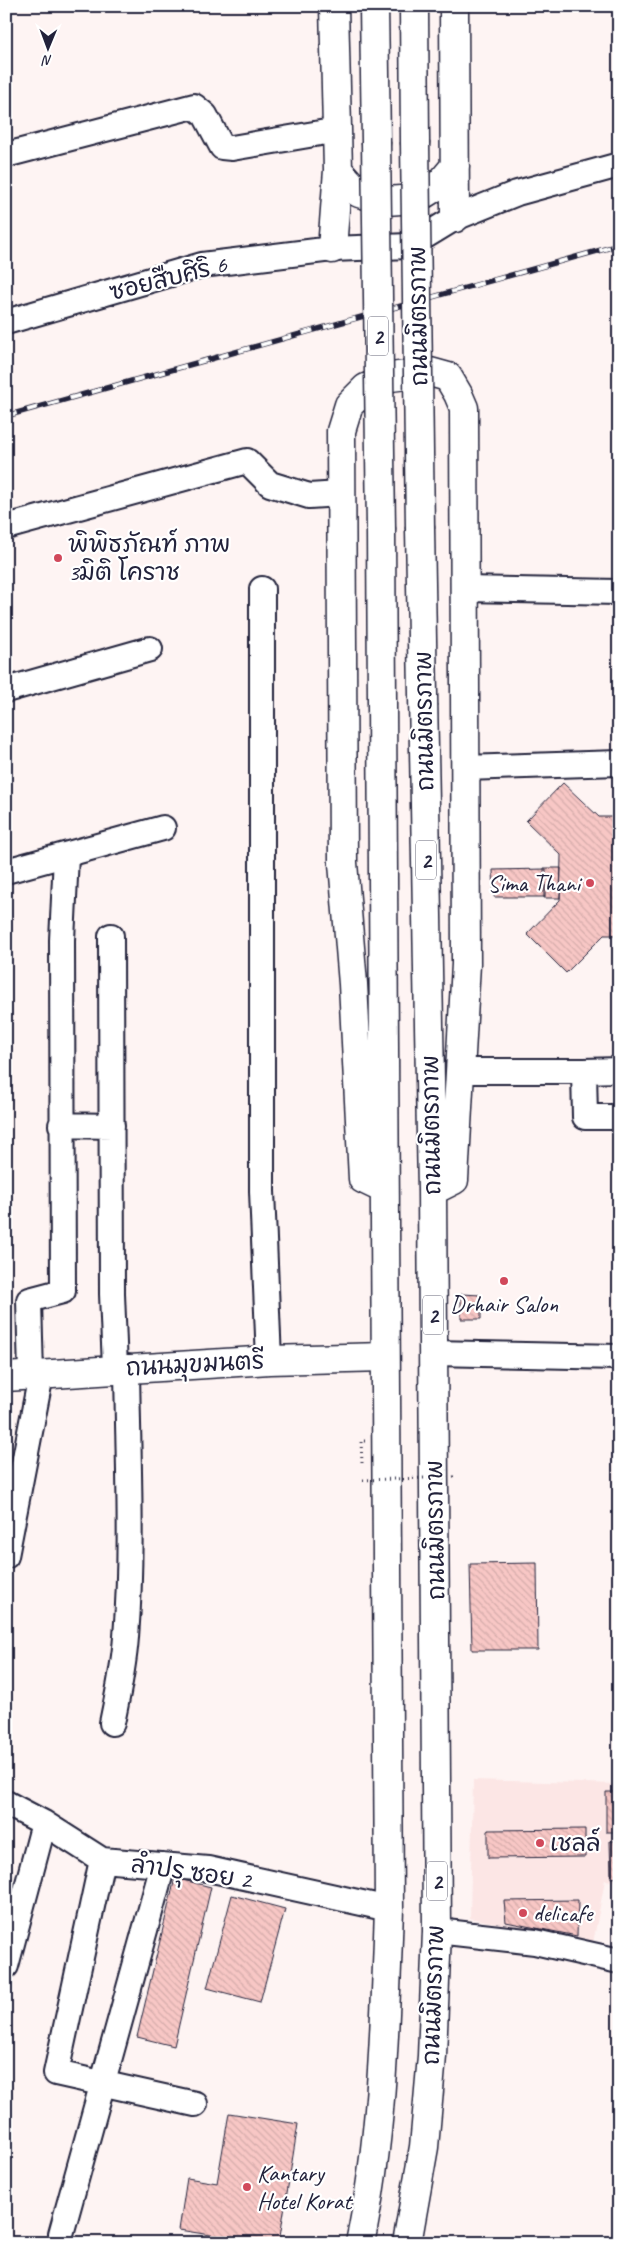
<svg xmlns="http://www.w3.org/2000/svg" width="625" height="2249" viewBox="0 0 625 2249" font-family="Caveat,'Playpen Sans Thai',sans-serif">
	<defs>
		<pattern id="building-back-hatch" width="6" height="6" patternUnits="userSpaceOnUse" patternTransform="scale(1.25)"><rect width="6" height="6" fill="#f8c7c5"/><path d="M-1 5l2 2M0 0l6 6M5-1l2 2" fill="none" stroke="#d4abaa"/></pattern>
	</defs>
	<rect width="100%" height="100%" fill="#fef4f3"/>
	<filter id="ink" filterUnits="userSpaceOnUse"><feTurbulence type="fractalNoise" baseFrequency=".02" numOctaves="2"/><feDisplacementMap in="SourceGraphic" scale="10" xChannelSelector="R" yChannelSelector="G"/><feConvolveMatrix kernelMatrix="1 2 1 2 8 2 1 2 1" color-interpolation-filters="sRGB"/></filter>
	<g filter="url(#ink)">
		<path fill="#fce6e5" d="M473,1780L619,1784V1882L605,1880L593,1943L470,1918Z"/>
		<path fill="url(#building-back-hatch)" stroke="#22223b" d="M563,783L599,817H619V935H604L566,973L527,934L560,900L561,855L526,821Z
			M544,868H561L560,898H544Z
			M546,869L545,897H494L493,870Z
			M461,1294L481,1295V1319H461Z
			M537,1563L538,1650H472L470,1564Z
			M606,1792H619V1832H606Z
			M585,1829V1857L488,1858V1830Z
			M610,1841H619V1877L611,1878Z
			M175,1878L211,1887L174,2046L137,2037Z
			M232,1895L285,1909L260,2002L207,1988Z
			M578,1900L577,1936L506,1922L504,1901Z
			M229,2113L298,2124L279,2243H261L179,2230L187,2178L217,2183Z"/>
		<g fill="none" stroke-linecap="round" stroke-linejoin="round">
			<g stroke="#22223b" stroke-width="28">
				<path id="minor" d="M6,155L194,106L205,115L222,147L232,148L338,130
					M6,322L202,265L332,249L409,246L455,218L517,193L619,165
					M6,527L247,461L270,484L309,496L340,494
					M262,589V1191L269,1360
					M465,589L619,592
					M6,690L150,649
					M466,768L619,763
					M6,871L163,828
					M111,936L112,1294L115,1368
					M461,1071H584L585,1117H619
					M584,1071L619,1070
					M61,1125L112,1126
					M433,1353L619,1357
					M31,1375L29,1300L63,1291L62,940L66,856
					M6,1556L41,1375
					M112,1723C118,1694 124,1666 126,1637C133,1549 128,1456 127,1367
					M6,1803L44,1823L102,1860L208,1869L389,1909
					M102,1860L56,2073L195,2104
					M437,1931L535,1942L619,1961
					M6,1966L44,1823
					M61,2234L163,1865"/>
			</g>
			<g stroke="#22223b" stroke-width="31">
				<path id="major" d="M6,1377L269,1360L385,1357"/>
			</g>
			<g stroke="#22223b" stroke-width="31">
				<path id="highway" d="M374,6L376,142
					M414,6L415,142
					M454,6L455,218
					M338,170L359,193L386,201L416,199L440,184L455,166
					M332,249L338,170L334,6
					M384,1189L363,1179L353,984L343,863L341,431L349,405L366,388L391,377L430,372L448,377L458,394L464,408L466,964L454,1180L432,1191
					M360,2243C383,2135 385,2019 389,1909L381,530
					M407,2243L424,2147L432,2056L437,1931L432,1191L420,529"/>
			</g>
			<path stroke="#22223b" stroke-width="3" stroke-dasharray="1 4" stroke-linecap="butt" d="M362,1463L361,1441H366"/>
			<use href="#minor" stroke="#fff" stroke-width="24"/>
			<use href="#major" stroke="#fff" stroke-width="28"/>
			<use href="#highway" stroke="#fff" stroke-width="28"/>
			<g stroke="#22223b" stroke-width="5.5">
				<path id="rail" d="M6,416L619,245"/>
			</g>
			<use href="#rail" stroke="#fff" stroke-width="4" stroke-dasharray="11" stroke-linecap="butt"/>
			<g stroke="#22223b" stroke-width="31" stroke-linecap="butt">
				<path id="highway-bridge" d="M376,142L381,530
					M415,142L420,529"/>
			</g>
			<path stroke="#22223b" stroke-width="3" stroke-dasharray="1 4" stroke-linecap="butt" d="M363,1480L456,1477"/>
			<use href="#highway-bridge" stroke="#fff" stroke-width="28"/>
		</g>
	</g>
	<g fill="#d1495b" stroke="#fff" stroke-width="2">
		<circle cx="58" cy="558" r="5"/>
		<circle cx="590" cy="883" r="5"/>
		<circle cx="504" cy="1281" r="5"/>
		<circle cx="540" cy="1843" r="5"/>
		<circle cx="523" cy="1913" r="5"/>
		<circle cx="247" cy="2187" r="5"/>
	</g>
	<g text-anchor="middle" stroke-width="4.5" stroke-linejoin="round" paint-order="stroke">
		<g fill="#fff" stroke="#646476" stroke-width="1">
			<rect x="368" y="316.5" width="20" height="39" rx="4"/>
			<rect x="416" y="840.5" width="20" height="39" rx="4"/>
			<rect x="423" y="1295.5" width="20" height="39" rx="4"/>
			<rect x="427" y="1861.5" width="20" height="39" rx="4"/>
		</g>
		<g font-size="22" font-weight="bold" fill="#22223b">
			<text x="378" y="344">2</text>
			<text x="426" y="868">2</text>
			<text x="433" y="1323">2</text>
			<text x="437" y="1889">2</text>
		</g>
		<g font-size="24" fill="#22223b" stroke="#fff">
			<text transform="translate(168 278) rotate(-14)" y="8">ซอยสืบศิริ 6</text>
			<text transform="translate(418 316) rotate(-91)" y="8">ถนนมิตรภาพ</text>
			<text transform="translate(424 721) rotate(-91)" y="8">ถนนมิตรภาพ</text>
			<text transform="translate(431 1125) rotate(-91)" y="8">ถนนมิตรภาพ</text>
			<text transform="translate(195 1364) rotate(-3)" y="8">ถนนมุขมนตรี</text>
			<text transform="translate(435 1530) rotate(-91)" y="8">ถนนมิตรภาพ</text>
			<text transform="translate(191 1872) rotate(8)" y="8">ลำปรุ ซอย 2</text>
			<text transform="translate(433 1995) rotate(-88)" y="8">ถนนมิตรภาพ</text>
		</g>
		<g font-size="24" fill="#22223b" stroke="#fff" text-anchor="start">
			<text x="68" y="552">พิพิธภัณท์ ภาพ<tspan x="68" dy="28">3มิติ โคราช</tspan></text>
			<text x="580" y="891" text-anchor="end">Sima Thani</text>
			<text x="504" y="1312" text-anchor="middle">Drhair Salon</text>
			<text x="550" y="1851">เชลล์</text>
			<text x="533" y="1921">delicafe</text>
			<text x="257" y="2181">Kantary<tspan x="257" dy="28">Hotel Korat</tspan></text>
		</g>
	</g>
	<rect width="625" height="2249" fill="none" stroke="#fff" stroke-width="25"/>
	<rect x="12" y="12" width="600" height="2224" fill="none" stroke="#22223b" stroke-width="2" filter="url(#ink)"/>
	<g transform="translate(48 48) rotate(181)" stroke="#ffffff" stroke-width="4" paint-order="stroke">
	<path d="M0-4L9 19L0 12L-9 19Z" fill="#22223b"/>
	<text y="-8" font-size="14" font-weight="bold" text-anchor="middle" fill="#22223b">N</text>
	</g>
</svg>
